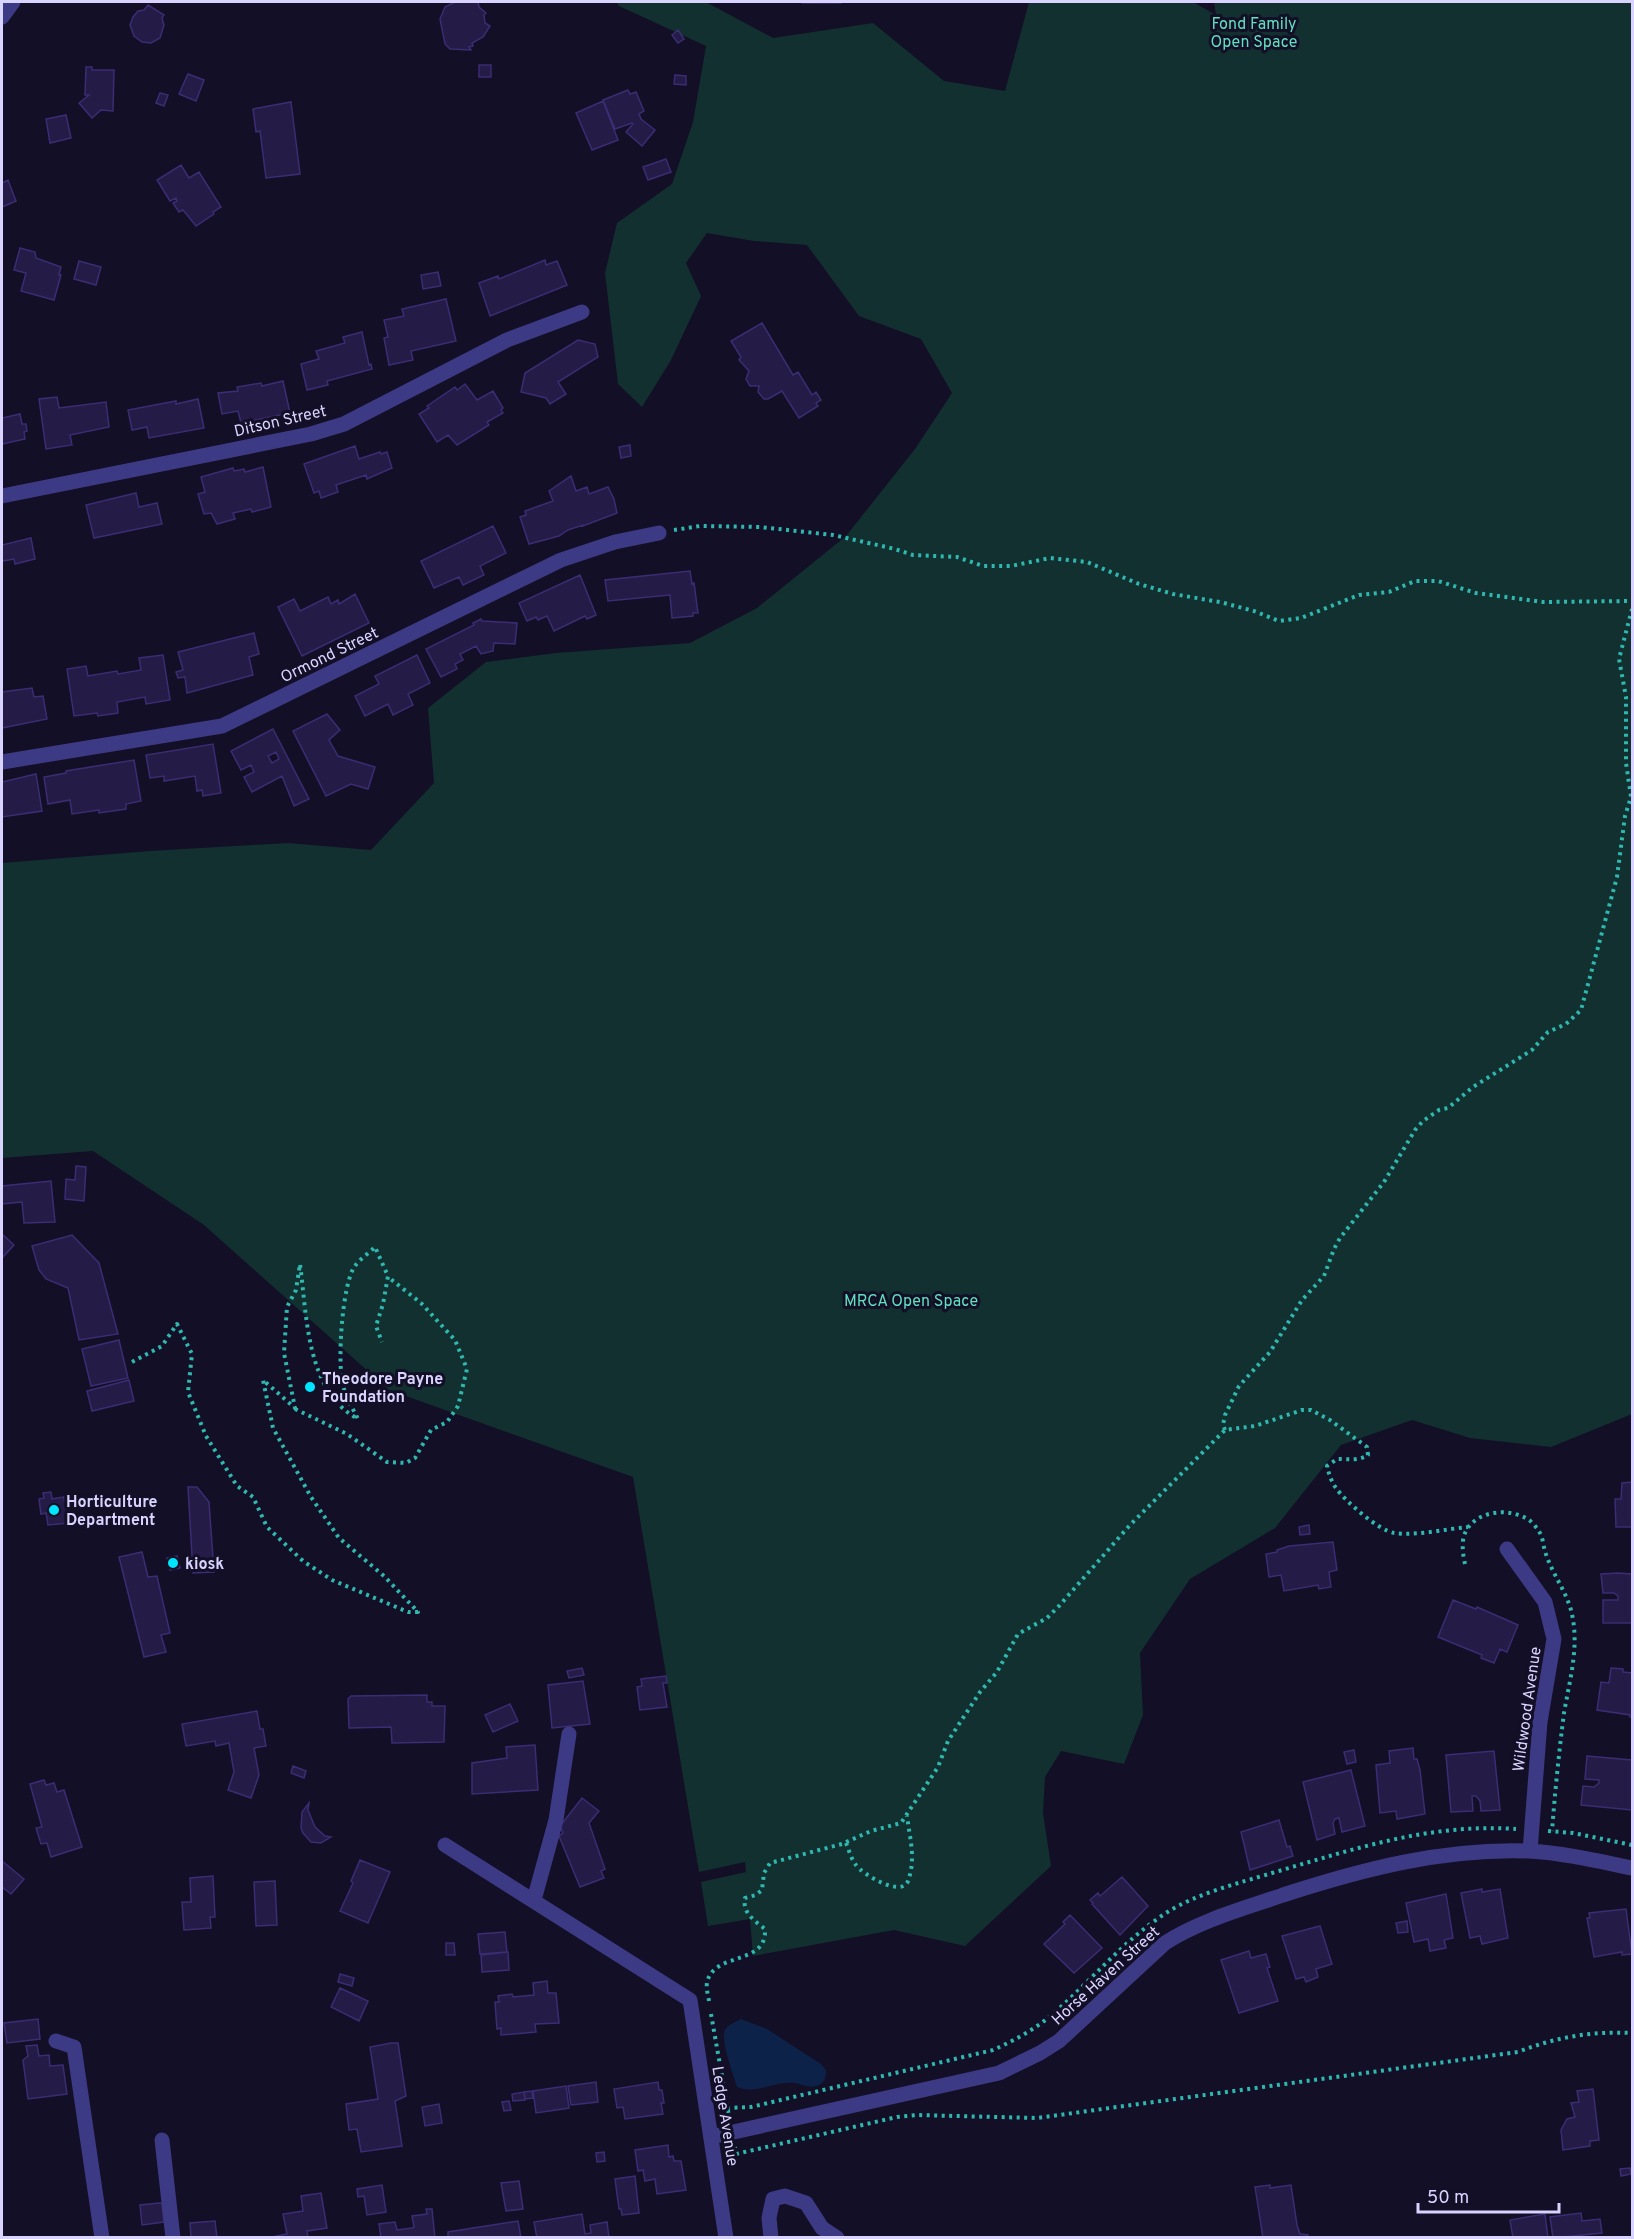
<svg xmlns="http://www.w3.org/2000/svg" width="1634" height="2239" viewBox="0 0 1634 2239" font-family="Overpass,sans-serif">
	<rect width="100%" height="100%" fill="#130f26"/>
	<path fill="#12302f" d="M616,2H706L773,38L873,23L944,81L1005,91L1029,2H1193L1216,15L1214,2H1632V1414L1551,1447L1470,1438L1412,1420L1341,1445L1275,1528L1190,1579L1140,1653L1143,1715L1124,1764L1061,1751L1045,1777L1043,1813L1051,1866L965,1946L894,1930L753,1956L750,1919L708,1926L701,1882L746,1872L745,1862L699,1872L633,1477L389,1390L204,1225L93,1151L2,1158V863L150,851L288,843L371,850L434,783L428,708L486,662L556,653L690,643L757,608L846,536L915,449L952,393L921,339L859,316L807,245L754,241L707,233L686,263L701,296L671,360L642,407L618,384L605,273L617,223L672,184L693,122L706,46L619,6Z"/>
	<path fill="#0c2248" d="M741,2019L767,2029L821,2064L826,2070C826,2075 826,2079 822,2083C812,2091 804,2084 794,2083C774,2081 757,2095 737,2087C734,2076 720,2040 725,2030C728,2024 736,2022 741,2019Z"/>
	<path fill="#241b47" stroke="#3b2d73" stroke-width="1.5" fill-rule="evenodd" d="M455,2H478L479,7L486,13L484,15L485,23L490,26L483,37L472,43L473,46L469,47L471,50L450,49L445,44L440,19L445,7Z
		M802,2H841V3H802Z
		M148,5L164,15L162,18L164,25L160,38L151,43L142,42L134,36L130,25L133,17L138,11L144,10Z
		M678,30L684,39L678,43L672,35Z
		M479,65H491V77H479Z
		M86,67H92V70H114L113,111L101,110L92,118L79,103L89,95H85Z
		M188,74L204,80L196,101L179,94Z
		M675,75L686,76V85L674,84Z
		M628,90L630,94L636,92L644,111L639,114L641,119L655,130L642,146L626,132L633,124L632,123L615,129L603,100Z
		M160,93L168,95L164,106L156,103Z
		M603,101L618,140L592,150L576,113Z
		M291,102L300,174L266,178L260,131L256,132L253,109Z
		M66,115L71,138L50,143L46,119Z
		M666,159L671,172L648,180L643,167Z
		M181,165L189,178L199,172L221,207L213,212L214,214L196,226L183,210L179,212L173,203L177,201L176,198L170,201L157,180Z
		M8,180L16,201L2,207V183Z
		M20,248L35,252L36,258L61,267L59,275H61L54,300L21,291L26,273L14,270Z
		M545,260L546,265L557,261L567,285L490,316L479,283L498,276L499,279Z
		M79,261L101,267L96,285L74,279Z
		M438,272L441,286L423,289L421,275Z
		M446,299L456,341L411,351L413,360L389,365L384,338L388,337L384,320L404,316L402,309Z
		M762,323L793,375L798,372L812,395L816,392L821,400L816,403L818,406L799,418L782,391L768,399H764L758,392L759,386H750L746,379L749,371L739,360L741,357L731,341Z
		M362,332L369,365L371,364L372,369L327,381L328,385L307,390L301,364L319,359L316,351L345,343L343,337Z
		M578,340L595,344L598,357L558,382L566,394L550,404L546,398L521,392L525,373Z
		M283,381L290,413L241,423L238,411L222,414L218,393L238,391L237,387L261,383L262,386Z
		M465,384L477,400L493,391L503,408L501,410L503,413L487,422L489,425L457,445L448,435L437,442L419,414L429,408L427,406L455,387L457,390Z
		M57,397L59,408L106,402L109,427L70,435L72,445L46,449L39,399Z
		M198,399L204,428L149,438L147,427L132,430L128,410L176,401V404Z
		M20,414L22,424H26L27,431L24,432L25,439L2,444V418Z
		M630,445L631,456L621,458L619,447Z
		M355,446L359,459L380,452L381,454L387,452L392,468L367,479L366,475L336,485L338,492L321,498L319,491L314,493L304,464Z
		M263,467L271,507L252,512L251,509L233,513L235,519L217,524L211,513L204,514L198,494L205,492L201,477L233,468L234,471L244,469L245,472Z
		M571,476L576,491L587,487L589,494L608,487L614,499L617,513L583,526V525L568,530L559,536L529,544L520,517L526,515L525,511L553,501L549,491Z
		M136,493L139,507L157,503L162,524L94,538L86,505Z
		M493,526L506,553L480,566L484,575L463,585L459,577L434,588L421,561Z
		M31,538L35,559L15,564L14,559L2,561V545Z
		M690,571L692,584L694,583L698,613H693V616L672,618L670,595L608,601L605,580Z
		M580,575L596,615L587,619L585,616L554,631L547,616L538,620L536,617L527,621L519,603Z
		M355,594L369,623L302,656L278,607L294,599L300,611L328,597L331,604L338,600L339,604Z
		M481,619L482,621L517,623L515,644L494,643L493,651L481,654L476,646L460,654L463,660L455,664L457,669L441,677L426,649L474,625L473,623Z
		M254,633L259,654L249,657L253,675L187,693L185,677L178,678L176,672L183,670L178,652Z
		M163,655L170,700L146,704L145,697L117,702L118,713L98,716L97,713L74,716L67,669L86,666L88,676L117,671L118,674L141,670L139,658Z
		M417,655L430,683L408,694L413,705L393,715L388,704L365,716L355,696L379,684L375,676Z
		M32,688L34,697L43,696L47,719L2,728V692Z
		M327,714L340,730L329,740L338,756L375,767L368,789L351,784L326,796L293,731Z
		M273,729L309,799L294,806L282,776L252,792L244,777L254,772L251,765L241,770L231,751ZM276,752L279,759L272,763L268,756Z
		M213,744L221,793L203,796L202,790L197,791L195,776L164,781V776L150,778L146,755Z
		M134,760L141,801L126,804V809L99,813V810L72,814L70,800L48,804L44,777L66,773V771Z
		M36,774L42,811L2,817V782Z
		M76,1166L86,1167L84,1201L65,1199L66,1179L75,1180Z
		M51,1181L55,1222L24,1223L22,1202L2,1204V1186Z
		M2,1234L14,1245L2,1258Z
		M72,1235L99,1263L118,1334L79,1340L68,1288L46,1279L39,1270L32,1246Z
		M119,1340L128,1378L91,1386L82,1349Z
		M129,1380L134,1401L92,1411L87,1391Z
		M1632,1482V1527H1616L1615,1499H1621L1622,1483Z
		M188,1487H197L209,1502L214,1572L193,1573Z
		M51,1492L52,1499L64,1497V1500H67L69,1523L48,1525L46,1513L41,1514L39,1499L44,1498L43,1493Z
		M1309,1525L1310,1534L1300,1535L1299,1527Z
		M1333,1542L1337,1570L1329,1572L1331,1587L1319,1589L1318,1585L1284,1591L1281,1575L1269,1577L1266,1554L1277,1552V1550L1289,1546Z
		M142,1552L148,1577L157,1576L170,1633L161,1635L166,1652L144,1657L119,1557Z
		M177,1556L180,1568L170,1570L167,1558Z
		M1618,1573L1632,1574V1623H1603V1600H1618V1596L1614,1593H1603L1601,1574Z
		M1453,1600L1476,1609L1477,1607L1518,1625L1507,1652L1500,1649L1494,1663L1481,1658L1482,1655L1438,1637Z
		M582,1668L584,1675L569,1678L567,1671Z
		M1611,1668L1623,1669V1672L1632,1673V1717H1630V1715L1597,1710L1601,1682L1609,1683Z
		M666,1676L667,1683H663L667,1707L640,1710L637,1687L642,1686L641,1679Z
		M583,1681L590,1724L552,1728L548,1685Z
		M427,1695V1702H432V1706H445L444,1742L392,1743L391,1727L349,1728L348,1699L351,1696Z
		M510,1704L518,1721L493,1732L485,1715Z
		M257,1711L260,1729H263L266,1746L254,1748L259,1775L251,1798L228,1790L234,1772L229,1743L216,1746L215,1741L186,1746L182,1724Z
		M535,1745L538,1790L472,1794V1763L507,1758L506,1747Z
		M1413,1748L1414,1759H1417L1420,1770L1425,1814L1397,1819L1396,1811L1380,1813L1376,1765L1390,1763L1389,1751Z
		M1354,1750L1356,1762L1347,1764L1344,1752Z
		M1494,1751L1500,1810L1481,1811L1480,1801L1476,1796H1472L1473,1811L1451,1812L1446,1755Z
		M1587,1756L1632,1760V1810L1581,1805L1583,1786L1594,1787L1599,1783V1780L1585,1779Z
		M293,1766L306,1771L304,1778L291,1773Z
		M1351,1770L1365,1826L1342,1832L1339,1818L1335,1819L1333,1823L1335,1834L1317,1840L1303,1782Z
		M44,1780L46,1785L54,1783L57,1792L64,1790L82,1847L51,1857L47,1843L41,1844L36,1828L42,1827L30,1784Z
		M582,1798L599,1811L589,1823L605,1869L601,1871L604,1878L580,1887L559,1836L563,1833L560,1826Z
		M309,1803L308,1810L315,1827L325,1836L331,1837L321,1843L311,1842L303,1833L301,1828L302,1812Z
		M1279,1820L1287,1847L1290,1846L1293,1856L1250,1870L1241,1832Z
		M360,1860L390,1872L368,1923L340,1911L353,1883L351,1881Z
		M2,1861L24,1879L11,1894L2,1887Z
		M213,1876L215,1917H210L211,1928L184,1930L182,1902H191L190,1878Z
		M1122,1877L1148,1906L1120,1935L1092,1904L1093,1903L1090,1900L1098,1893L1100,1896Z
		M275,1881L277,1925L256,1926L254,1882Z
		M1482,1889V1892L1500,1889L1508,1938L1482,1944L1480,1936L1470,1938L1461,1893Z
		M1446,1894L1453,1938L1444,1940L1446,1948L1430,1951L1428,1939L1414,1942L1406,1903Z
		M1626,1909L1632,1954L1622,1955V1952L1594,1957L1587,1918H1590L1589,1913Z
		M1070,1915L1102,1948L1074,1973L1044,1944L1065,1924L1063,1922Z
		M1407,1921L1408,1932L1398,1933L1396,1923Z
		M1320,1926L1332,1964L1316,1969L1318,1977L1306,1982L1304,1977L1296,1979L1282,1936Z
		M505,1932L507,1952L480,1954L478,1934Z
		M446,1943H454L455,1955H446Z
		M1249,1951L1251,1958L1266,1954L1270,1967L1267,1968L1278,2001L1239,2013L1221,1960Z
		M508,1952L509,1970L482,1972L481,1955Z
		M340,1974L354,1978L352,1986L338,1982Z
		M547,1981L548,1993H556L559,2023L535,2024L536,2032L501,2035V2028L497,2029L495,2002H499L498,1996L512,1994L513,1997L534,1995L533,1983Z
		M340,1988L368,2001L359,2021L331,2007Z
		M38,2019L40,2039L7,2043L4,2023Z
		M391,2043H398L406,2096L395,2101L402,2146L361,2152L357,2129L349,2130L346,2104L378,2099L370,2047Z
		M37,2045L39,2056L49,2055L50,2066L63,2065L67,2094L28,2099L23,2060L28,2056L26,2046Z
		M596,2082L598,2102L571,2105L568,2086Z
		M658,2082L659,2090H662L664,2103H661L663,2114L625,2119L623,2107L617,2108L614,2089Z
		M566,2086L569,2108L536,2113L533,2091Z
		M1593,2089L1599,2140L1590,2141V2146L1563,2150L1561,2130L1567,2119L1575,2117L1571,2103L1579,2102L1577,2091Z
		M532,2091L533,2098L525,2099L524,2092Z
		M524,2092L525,2100L513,2101L512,2094Z
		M509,2101L511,2110L504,2111L502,2102Z
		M439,2104L442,2123L425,2126L422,2107Z
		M668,2145L669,2157L673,2156L674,2161H681L686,2190L657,2194L655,2179L645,2181L643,2170L638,2171L635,2150Z
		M604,2152L605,2161L597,2162L596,2153Z
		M1630,2168L1631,2174L1621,2176L1620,2169Z
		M635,2176L639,2213L622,2215L621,2209H619L615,2179Z
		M519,2181L523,2209L506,2211L501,2183Z
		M382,2185L386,2212L367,2215L364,2196L358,2197L357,2189Z
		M1270,2185V2188L1291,2185L1297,2225L1300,2234L1308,2235V2238H1263L1255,2187Z
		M321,2193L327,2228L307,2231L308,2238H267L287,2234L283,2214L303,2211L301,2196Z
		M159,2203H162L164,2222L142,2225L140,2205Z
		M426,2209H432L435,2238H381L379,2224L395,2222L397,2230L412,2228L414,2227L412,2216L427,2214Z
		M1581,2213L1582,2221L1600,2219L1602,2233L1553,2238L1550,2217Z
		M582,2214L585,2234L591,2233L590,2225L607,2222L609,2238H537L534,2222Z
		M1545,2214L1548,2238H1513L1510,2220Z
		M215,2221L217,2238H191L190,2223Z
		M518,2221L521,2238H448V2232Z"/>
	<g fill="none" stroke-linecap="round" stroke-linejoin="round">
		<path stroke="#2fb8b0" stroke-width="4" stroke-dasharray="3 4.5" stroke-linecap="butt" d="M674,530L700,526L760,527L833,535L895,549L913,555L957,557L983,566H1011L1050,558L1087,562L1139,584L1173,594L1220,602L1254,611L1279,621L1301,618L1359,595L1389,592L1415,581H1438L1476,593L1543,602L1632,601
			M132,1362L162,1346L177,1324L192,1354L188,1392L206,1436L237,1486L253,1497L267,1527L303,1561L332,1580L408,1612H418L384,1576L339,1538L311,1497L273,1428L263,1380L295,1408L284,1353L287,1307L296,1290L300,1264C307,1316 306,1391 358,1419C353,1409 346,1397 343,1386C337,1364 342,1283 355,1266C360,1259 369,1253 375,1247L388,1276L383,1304L376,1326L382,1342
			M295,1409L347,1434L387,1462L406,1463L415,1458L431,1430L447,1422L458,1406L467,1369L455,1340L421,1303L388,1277
			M1225,1430L1223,1425L1225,1415L1239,1386L1270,1352L1302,1300L1324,1276L1334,1249L1340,1238L1384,1182L1415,1130L1423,1121L1439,1110L1448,1108L1473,1087L1532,1050L1548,1032L1566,1024L1581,1010L1617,877L1625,816L1631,797L1626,763V697L1619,659L1632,609
			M1465,1564C1463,1555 1461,1542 1465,1533C1475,1510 1510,1507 1529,1520C1532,1522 1536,1527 1538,1530C1543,1536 1543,1545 1545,1551C1551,1572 1565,1589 1571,1610C1580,1645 1570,1678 1564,1713C1559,1752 1555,1792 1552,1831
			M1548,1831L1573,1833L1632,1845
			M846,1843C849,1850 851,1859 856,1865C862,1874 902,1898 908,1881C916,1859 910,1839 907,1816
			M709,2001C708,1995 706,1988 707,1982C715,1951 767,1966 765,1929C755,1921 742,1913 745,1898L756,1895L762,1890L764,1873L770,1863L842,1844L871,1831L901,1823L938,1767L948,1741L980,1692L997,1672L1018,1634L1047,1618L1059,1606L1130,1525L1225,1430L1255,1426L1302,1410H1311L1330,1420L1367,1447L1368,1455C1359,1461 1348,1459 1337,1459L1327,1466C1329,1474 1331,1481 1336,1488C1345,1501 1378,1530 1394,1533C1416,1536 1446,1529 1468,1527
			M711,2014L729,2116
			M727,2108L751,2107L993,2050C1015,2040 1036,2029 1055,2012C1092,1980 1124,1940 1166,1913C1195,1894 1239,1883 1272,1873C1354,1849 1430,1823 1516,1829
			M736,2154L897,2117L916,2115L1037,2118L1518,2052C1556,2037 1592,2031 1632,2033
			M732,2162L736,2154L735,2147"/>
		<path stroke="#3d3a85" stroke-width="15" d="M2,17L13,2
			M2,496L311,434L344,424L507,340L582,312
			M2,762L222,726L561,560L615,542L659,533
			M1507,1549L1545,1602L1554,1639L1540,1722L1530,1851
			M445,1845L690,2000L726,2238
			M534,1900L556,1820L569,1734
			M56,2041L74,2047L102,2238
			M711,2137L999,2073L1040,2053L1059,2041L1165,1943C1201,1920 1243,1909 1283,1895C1363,1869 1444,1848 1529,1851C1564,1853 1598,1861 1632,1868
			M162,2140L173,2238
			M771,2238L769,2218L773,2199L785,2196L806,2203L822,2228L837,2238"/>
	</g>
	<g fill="#00e5ff" stroke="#130f26" stroke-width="2">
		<circle cx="310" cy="1387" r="6"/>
		<circle cx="54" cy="1510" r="6"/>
		<circle cx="173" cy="1563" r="6"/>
	</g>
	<g text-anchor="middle" stroke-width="6" stroke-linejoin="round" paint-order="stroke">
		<g font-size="16" fill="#5fe0c0" stroke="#130f26">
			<text x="1254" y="29">Fond Family<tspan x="1254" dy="18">Open Space</tspan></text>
			<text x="911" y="1306">MRCA Open Space</text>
		</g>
		<g font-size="16" fill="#d9d4ff" stroke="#130f26">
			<text transform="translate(280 420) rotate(-13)" y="6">Ditson Street</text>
			<text transform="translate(329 654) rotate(-26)" y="6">Ormond Street</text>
			<text transform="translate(1526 1709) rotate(-82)" y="6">Wildwood Avenue</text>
			<text transform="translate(1105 1975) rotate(-42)" y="6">Horse Haven Street</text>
			<text transform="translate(726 2116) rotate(81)" y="6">Ledge Avenue</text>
		</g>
		<g font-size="16" font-weight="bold" fill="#d9d4ff" stroke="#130f26" text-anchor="start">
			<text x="322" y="1384">Theodore Payne<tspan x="322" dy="18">Foundation</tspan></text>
			<text x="66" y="1507">Horticulture<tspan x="66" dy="18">Department</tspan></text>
			<text x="185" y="1569">kiosk</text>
		</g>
	</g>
	<rect width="1634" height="2239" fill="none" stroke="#d9d4ff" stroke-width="6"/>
	<path d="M1418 2203v9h141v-9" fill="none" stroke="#d9d4ff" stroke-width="3"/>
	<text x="1427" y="2203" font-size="18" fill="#d9d4ff" stroke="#130f26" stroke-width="4.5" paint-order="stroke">50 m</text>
</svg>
